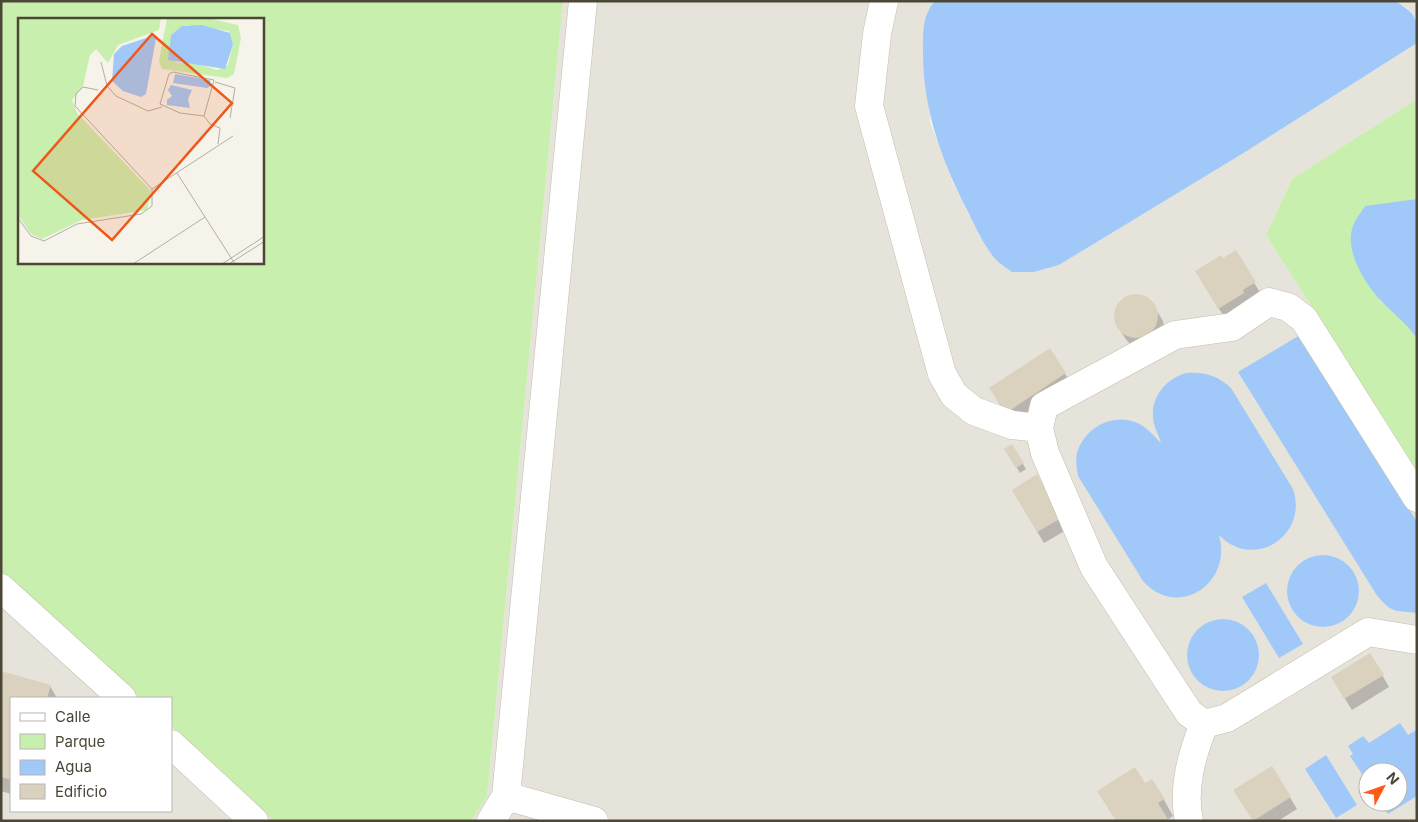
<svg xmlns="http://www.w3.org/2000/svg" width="1418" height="822" viewBox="0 0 1418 822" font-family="Inter,sans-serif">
	<rect width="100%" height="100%" fill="#f6f4ea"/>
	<path fill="#e6e3db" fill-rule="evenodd" d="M563,1H935L932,4L930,122L953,183L980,237L1034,272L1059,265L1242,154L1417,43V99L1292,179L1266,235L1417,471V821H471L487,797ZM1368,772H1398V802H1368Z
		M1396,1H1417V20L1408,9Z
		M1,571L140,698H11V811H171V726L274,821H1Z"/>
	<path fill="#c9efae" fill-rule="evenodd" d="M1,1H563L487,797L471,821H274L171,726V698H140L1,571ZM19,19H262V262H19Z
		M1417,99V199L1402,202L1379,300L1406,324L1417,339V471L1266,235L1292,179Z"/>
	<path fill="#a0c9f9" d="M935,1H1395C1418,15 1417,18 1417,43L1242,154L1059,265L1034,272H1012C1005,267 997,262 992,255C981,240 974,224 966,208C940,157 922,105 923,48C923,31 923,14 935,1Z
		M1417,199V339C1407,323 1392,313 1380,300C1364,282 1344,250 1353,226C1355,219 1361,213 1365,206Z
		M1300,335L1417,522V613C1394,610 1392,614 1376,594L1238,372Z
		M1187,373C1205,372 1218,376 1231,388L1293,489C1309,536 1253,571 1219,535C1233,584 1177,620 1143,581L1078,476C1077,469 1075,461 1077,453C1084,429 1110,413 1135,422C1146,426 1153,435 1161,443C1159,435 1153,426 1153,417C1151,396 1168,377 1187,373Z
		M1287 591a36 36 0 1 1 72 0a36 36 0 1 1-72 0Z
		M1266,583L1303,644L1279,658L1242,597Z
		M1187 655a36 36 0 1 1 72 0a36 36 0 1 1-72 0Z
		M1400,723L1408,735L1416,730L1417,731V796L1388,814L1380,802H1398V772H1368V783L1350,756L1353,754L1348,746L1363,736L1369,743Z
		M1326,755L1357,805L1336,818L1305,769Z"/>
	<path fill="#0003" d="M1235,252L1261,294L1226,320L1203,283Z
		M1136,294L1144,296L1151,301L1163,321L1164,329L1134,347L1128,342L1123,335L1116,323L1115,316L1116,308L1121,301L1128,296Z
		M1050,350L1072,385L1013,424L997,400Z
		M1011,445L1026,469L1020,473L1005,449Z
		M1037,476L1068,529L1044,543L1013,491Z
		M1370,654L1389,687L1352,710L1332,678Z
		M1,672L50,686L57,698H11V794L1,791Z
		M1272,768L1297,809L1278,821H1254L1235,790Z
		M1145,784L1164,800L1173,816L1167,820Z"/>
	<path fill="#dad2be" d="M1236,250L1256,282L1243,290L1244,293L1218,309L1195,271L1221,255L1223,258Z
		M1114 316a22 22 0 1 1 44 0a22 22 0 1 1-44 0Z
		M1050,348L1066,373L1006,413L989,388Z
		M1012,444L1024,463L1016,468L1004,449Z
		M1037,474L1063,517L1037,532L1012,490Z
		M1370,653L1384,675L1344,699L1331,677Z
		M1,671L51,685L47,698H11V780L1,777Z
		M1272,766L1291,797L1253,821L1233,790Z
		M1135,767L1145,783L1152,779L1165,799L1158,803L1169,821H1116L1097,791Z"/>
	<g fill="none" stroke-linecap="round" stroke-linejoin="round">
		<g stroke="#c3beab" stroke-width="29">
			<path id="minor" d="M884,1L877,34L869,106L942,374L954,395L974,411L1012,425L1039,428
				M1417,498L1304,319L1288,307L1269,302L1232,327L1175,335L1044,406L1039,428L1045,453L1094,567L1189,713L1204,724L1227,718L1368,632L1417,640
				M1,588L122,698
				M171,744L254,821
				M506,796L594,821
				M491,821L506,796L583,1
				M1189,821C1182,788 1192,754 1204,724"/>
		</g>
		<use href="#minor" stroke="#fff" stroke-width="28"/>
	</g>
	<g transform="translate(18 18)">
		<rect width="246" height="246" fill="#f6f4ea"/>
		<path d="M0,0H143L141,12L100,27L90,45L78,31L72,37L65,68L54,82L59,95L133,173L129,192L64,202L24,221L13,216L0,197ZM149,0H190L220,7L223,20L216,56L209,60L144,51L141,43ZM168,7L211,13L215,27L210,47L199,52L177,45H160L150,39L153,32V17Z" fill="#c9efae" fill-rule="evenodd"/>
		<path d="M184,7L212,15L215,27L207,51L150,42L153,17L164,8ZM134,18L138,20L128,76L123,79L105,73L94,63L96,36L104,28ZM157,56L192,62L193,68L189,70L155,65ZM153,67L174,72L170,81L172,90L149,87V82L154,78L150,72Z" fill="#a0c9f9"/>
		<path fill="none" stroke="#b2aea2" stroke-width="1" d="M83,44L89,68L98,78L130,93L144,89M155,54L196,62L186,98L162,95L142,86L151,56ZM197,64L217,70L212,100M186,98L192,106L202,110L200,126M159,155L217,246M134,171L215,118M0,200L13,218L26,223L59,206L123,196L134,188V171L57,88L58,76L65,69L80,72M115,246L187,199M204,246L247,218M211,246L247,223"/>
		<path fill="#ed581b" fill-opacity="0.15" stroke="#ed581b" stroke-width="2.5" d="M134,16L214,85L94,222L15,153Z"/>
		<rect width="246" height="246" fill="none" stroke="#4c4636" stroke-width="2.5"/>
	</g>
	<rect width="1418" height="822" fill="none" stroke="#4c4636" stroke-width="5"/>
	<rect x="10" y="697" width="162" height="115" fill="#ffffff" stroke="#b7b5af"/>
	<rect x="20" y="713" width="25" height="8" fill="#ffffff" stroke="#b7b5af"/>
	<text x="55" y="722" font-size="15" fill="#4c4636">Calle</text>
	<rect x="20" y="734" width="25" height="15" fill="#c9efae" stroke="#b7b5af"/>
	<text x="55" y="747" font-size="15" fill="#4c4636">Parque</text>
	<rect x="20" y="760" width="25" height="15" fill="#a0c9f9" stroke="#b7b5af"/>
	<text x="55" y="772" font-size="15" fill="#4c4636">Agua</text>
	<rect x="20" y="784" width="25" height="15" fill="#dad2be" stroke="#b7b5af"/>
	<text x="55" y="797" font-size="15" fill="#4c4636">Edificio</text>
	<g transform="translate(1383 787) rotate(49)"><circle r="24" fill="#ffffff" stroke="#b7b5af"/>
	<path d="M0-4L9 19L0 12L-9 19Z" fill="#ff5a18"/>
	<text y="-8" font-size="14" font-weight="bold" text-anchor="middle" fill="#4c4636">N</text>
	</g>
</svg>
